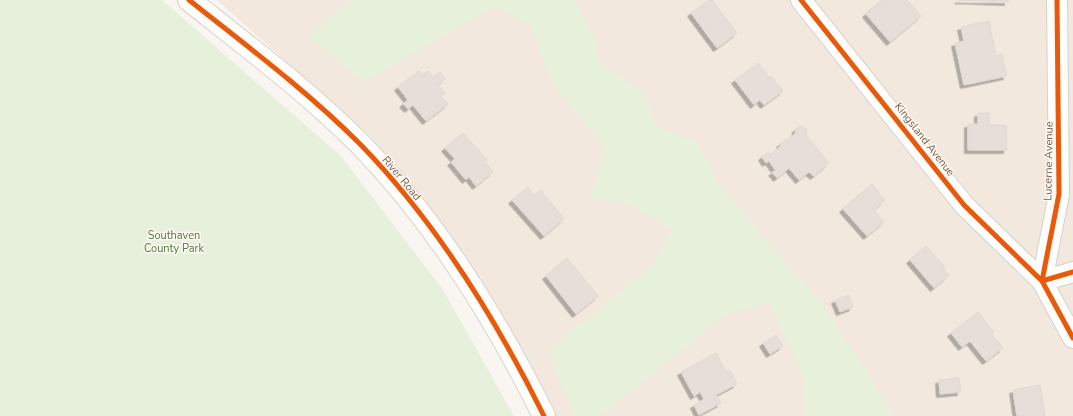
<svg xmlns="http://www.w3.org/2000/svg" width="1073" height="416" viewBox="0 0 1073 416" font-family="'Nunito Sans',sans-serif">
	<defs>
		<filter id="shadow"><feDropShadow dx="-3.5" dy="3.5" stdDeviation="0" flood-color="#0004"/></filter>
	</defs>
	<rect width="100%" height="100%" fill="#f9f5f0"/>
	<path fill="#f2e8de" d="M217,0H1073V416H549L423,200L371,137Z"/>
	<path fill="#e7f0db" d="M0,0H162L341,156L443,290L514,416H0Z
		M351,0H573L594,35L599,62L648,97L654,125L698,144L719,184L770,245L819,300L866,371L894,416H805L803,375L769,303L728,313L600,416H574L548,350L654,264L672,229L623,201L591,200L604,146L553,85L530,25L495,6L364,82L308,36Z"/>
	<path fill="#e6ded7" stroke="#e2d8d2" filter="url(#shadow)" d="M709,0H712L737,33L717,48L691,13Z
		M882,0H907L921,16L890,42L866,14Z
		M958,0H1008V2Z
		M989,21L996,56L1002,54L1007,76L964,85L955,43L964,41L961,27Z
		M758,63L770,78L772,77L783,91L764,105L760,100L754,105L735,80Z
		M419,71L422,75L428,71L433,77L440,72L445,79L438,85L445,93L441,96L448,104L426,121L413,105L408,109L403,104L408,100L398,87Z
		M978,113H989V125H1006L1007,150H968V124H978Z
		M800,126L805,128L807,130L806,135L829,163L814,176L809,172L799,180L789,168L777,178L772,172L776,171L769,161L766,163L762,157L768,152L770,155L781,146L780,144L795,134L796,129Z
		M463,133L487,160L485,162L493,172L476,186L469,177L466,180L451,162L455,159L445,148Z
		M872,184L885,200L874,210L884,222L867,236L843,209Z
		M528,187L534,195L541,190L564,219L544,236L512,200Z
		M926,246L945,267L943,269L949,275L934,288L910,260Z
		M567,258L598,296L576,314L546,276Z
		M849,295L853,307L840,312L835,300Z
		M978,312L994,332L992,334L1003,348L986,361L970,341L962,347L951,333Z
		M776,335L783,346L770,354L763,343Z
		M716,353L726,372L730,370L737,384L716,395L721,403L699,415L694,405L704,399L700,392L694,396L681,372Z
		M959,378L961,392L940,394L939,380Z
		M1040,385L1045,416H1017L1013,390Z"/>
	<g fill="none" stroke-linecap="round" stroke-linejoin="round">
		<g stroke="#d7d1cb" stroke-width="22">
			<path id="street" d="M801,0L964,205L1042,281L1073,272
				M1057,0L1059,194L1042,281L1073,338"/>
		</g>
		<g stroke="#d9d2cb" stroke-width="24">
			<path id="secondary" d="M189,0C247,46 307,91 360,144C436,222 496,319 544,416"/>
		</g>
		<use href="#street" stroke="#fefefd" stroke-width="20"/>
		<use href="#secondary" stroke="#fefefd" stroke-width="22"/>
		<g stroke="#fffaf3" stroke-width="8">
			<path id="cycleway" d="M189,0C247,46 307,91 360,144C436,222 496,319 544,416
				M801,0L964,205L1042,281L1073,272
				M1057,0L1059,194L1042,281L1073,338"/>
		</g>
		<use href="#cycleway" stroke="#e8590c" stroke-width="5"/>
	</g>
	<g text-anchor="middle" stroke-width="3" stroke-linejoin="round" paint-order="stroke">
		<g font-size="11" fill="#7a5c4d" stroke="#fffaf3">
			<text transform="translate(925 139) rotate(52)" y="4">Kingsland Avenue</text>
			<text transform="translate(1048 161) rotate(-89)" y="4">Lucerne Avenue</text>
			<text transform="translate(402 178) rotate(50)" y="4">River Road</text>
		</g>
		<g font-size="11" fill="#537a41" stroke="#fffaf3">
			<text x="174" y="239">Southaven<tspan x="174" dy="13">County Park</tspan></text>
		</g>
	</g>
</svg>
